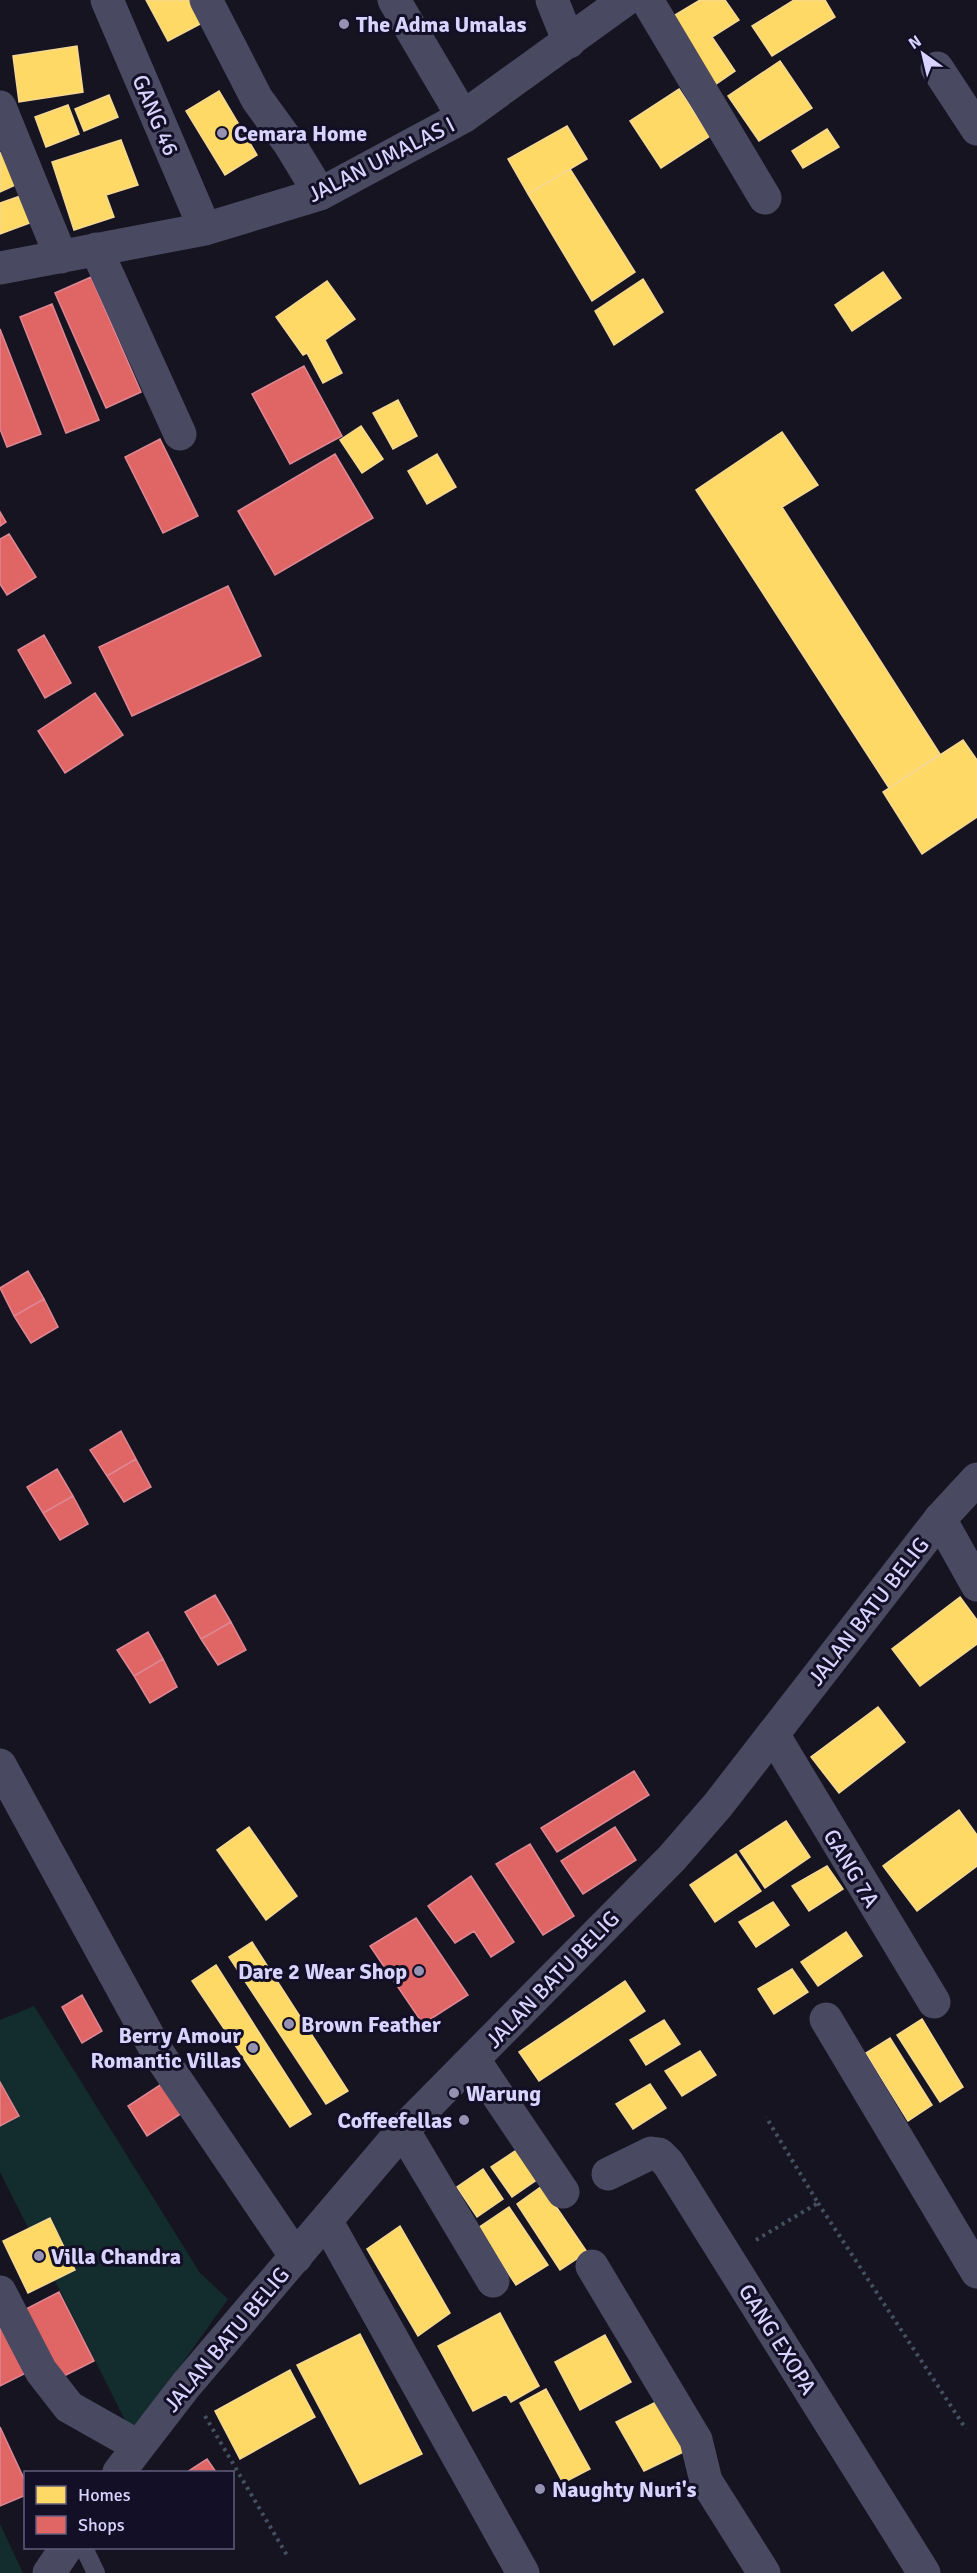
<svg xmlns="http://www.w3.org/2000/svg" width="977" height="2573" viewBox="0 0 977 2573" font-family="Signika,sans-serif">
	<rect width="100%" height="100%" fill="#161421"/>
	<path fill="#132c2d" d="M34,2006L200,2273L228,2299L132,2434L0,2172V2020Z
		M0,2524L23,2573H0Z"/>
	<path fill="#ffd966" stroke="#f4d894" stroke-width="1.5" d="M146,0H195L206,21L168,41Z
		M700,0H725L739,20L712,37L735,71L709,89L665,21Z
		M794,0H825L835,17L772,56L752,26Z
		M77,46L83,92L19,102L13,56Z
		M780,61L812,108L759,141L728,96Z
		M679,89L710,136L661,168L630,121Z
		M219,91L257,155L225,175L186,111Z
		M109,95L118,117L84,131L75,109Z
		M68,105L79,134L46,147L35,117Z
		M567,126L587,159L528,194L508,159Z
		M827,129L839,147L803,168L792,151Z
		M121,140L138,185L106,195L114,217L74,230L52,162Z
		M5,151L20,183L0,192V153Z
		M570,169L635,272L592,301L528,194Z
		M26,194L35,221L0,234V203Z
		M883,272L901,298L852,331L835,305Z
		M643,279L663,312L614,345L595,311Z
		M327,281L355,319L325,340L342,373L323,383L307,353L303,355L276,317Z
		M398,400L417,436L393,449L373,413Z
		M361,426L383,459L362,473L340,440Z
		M782,432L818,485L782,507L940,754L889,788L696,490Z
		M437,454L456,487L427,504L408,471Z
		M963,740L977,760V817L922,854L883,792Z
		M960,1597L977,1620V1644L920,1686L892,1649Z
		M878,1707L905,1742L839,1793L811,1757Z
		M959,1810L977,1835V1866L917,1911L883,1866Z
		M786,1821L810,1857L765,1888L740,1851Z
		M249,1827L297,1896L266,1920L217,1850Z
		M736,1854L761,1891L715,1922L690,1885Z
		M827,1866L843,1889L809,1911L792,1886Z
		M773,1902L789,1925L756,1947L739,1922Z
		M846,1932L862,1956L818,1986L801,1962Z
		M252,1942L348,2091L326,2104L229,1957Z
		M216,1965L311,2114L290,2127L192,1981Z
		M792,1969L808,1992L774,2014L758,1989Z
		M625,1981L645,2011L539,2081L519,2052Z
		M922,2019L963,2087L940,2102L897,2035Z
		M664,2020L680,2044L646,2065L630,2040Z
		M890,2038L932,2105L908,2121L866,2053Z
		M700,2051L716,2075L682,2096L665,2071Z
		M650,2084L666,2108L633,2129L616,2104Z
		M518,2149L538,2179L512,2197L491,2167Z
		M483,2169L503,2199L477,2217L457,2187Z
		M542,2186L587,2252L560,2270L517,2204Z
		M509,2207L548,2265L516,2285L478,2228Z
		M50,2218L75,2270L28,2293L3,2241Z
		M400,2226L450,2313L418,2336L367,2249Z
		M500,2313L539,2386L511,2402L506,2394L473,2411L438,2346Z
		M360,2334L422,2454L360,2484L297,2365Z
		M605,2335L631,2382L580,2410L555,2362Z
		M290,2370L315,2417L240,2459L215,2411Z
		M546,2389L590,2469L563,2483L520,2403Z
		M668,2396L696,2446L644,2471L616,2422Z"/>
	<path fill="#e06666" stroke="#de8794" stroke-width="1.5" d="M91,277L141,392L106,408L55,293Z
		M52,304L99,420L66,433L20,317Z
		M0,329L41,434L7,447L0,429Z
		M304,366L342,436L290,464L252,394Z
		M160,439L198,516L163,533L125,457Z
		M335,454L373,518L275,575L238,511Z
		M0,512L6,522L0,526Z
		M9,534L36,577L7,595L0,584V539Z
		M228,586L261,656L132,716L99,647Z
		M44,635L71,683L45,698L18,650Z
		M95,693L123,735L65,773L38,731Z
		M28,1271L44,1299L14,1316L0,1288Z
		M44,1299L58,1327L31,1343L14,1316Z
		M121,1431L136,1459L107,1476L90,1450Z
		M136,1459L151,1487L124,1502L107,1476Z
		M57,1469L73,1496L43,1513L27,1487Z
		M73,1496L88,1524L60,1540L43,1513Z
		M215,1595L231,1622L201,1639L185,1612Z
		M231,1622L246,1650L218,1665L201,1639Z
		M148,1632L163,1659L134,1676L117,1650Z
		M163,1659L177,1687L150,1703L134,1676Z
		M634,1771L649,1795L557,1852L541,1828Z
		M615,1827L636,1860L583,1894L561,1861Z
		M530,1844L574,1916L543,1935L496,1864Z
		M471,1876L514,1942L491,1957L474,1931L455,1943L428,1906Z
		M416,1918L468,1995L423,2024L370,1946Z
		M82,1995L102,2031L82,2043L62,2007Z
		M0,2082L19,2116L0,2126Z
		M163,2083L182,2113L147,2136L128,2106Z
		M59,2292L94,2361L58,2379L22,2311Z
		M0,2317L30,2371L0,2386Z
		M0,2427L26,2483V2495L0,2506Z
		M207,2459L216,2472H187Z"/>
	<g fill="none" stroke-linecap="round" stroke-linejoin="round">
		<path stroke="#44505f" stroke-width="4" stroke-dasharray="3 4.5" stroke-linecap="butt" d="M818,2203L966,2429
			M756,2240L818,2203L766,2117
			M205,2416L288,2557"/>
		<path stroke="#4a4962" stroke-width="18" d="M84,2548L96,2573"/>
		<path stroke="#4a4962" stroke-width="33" d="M107,0L205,229
			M206,0L257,99L289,143L320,194
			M394,0L463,117
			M552,0L569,42
			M647,0L765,198
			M937,68L977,129
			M0,107L61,257
			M96,249L180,434
			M0,268L205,229L320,194L463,117L625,0
			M940,1519L977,1585
			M773,1734L934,2002
			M0,1765L156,2050L296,2257
			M826,2019L977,2272
			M474,2060L563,2192
			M403,2130L493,2281
			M608,2174L651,2153L659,2154L668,2163L924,2573
			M327,2222L523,2573
			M592,2266L696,2440L706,2481L764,2573
			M0,2292L41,2371L69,2407L138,2446"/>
		<path stroke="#4a4962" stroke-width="33" d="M119,2472L186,2385L403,2130L672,1858L718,1805L940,1519L977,1479
			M49,2573L66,2548"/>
	</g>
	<g fill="#9591b1" stroke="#130f26" stroke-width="2">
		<circle cx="344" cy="24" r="6"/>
		<circle cx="222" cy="133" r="6"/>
		<circle cx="419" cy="1971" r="6"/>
		<circle cx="289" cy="2024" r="6"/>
		<circle cx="253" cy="2048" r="6"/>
		<circle cx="454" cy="2093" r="6"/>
		<circle cx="464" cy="2120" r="6"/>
		<circle cx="39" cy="2256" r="6"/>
		<circle cx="540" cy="2489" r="6"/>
	</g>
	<g text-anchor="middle" stroke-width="6" stroke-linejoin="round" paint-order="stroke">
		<g font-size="22" font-weight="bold" fill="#d9d4ff" stroke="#130f26" text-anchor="start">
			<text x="356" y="32">The Adma Umalas</text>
			<text x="234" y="141">Cemara Home</text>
			<text x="407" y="1979" text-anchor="end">Dare 2 Wear Shop</text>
			<text x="301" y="2032">Brown Feather</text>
			<text x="241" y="2043" text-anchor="end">Berry Amour<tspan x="241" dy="25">Romantic Villas</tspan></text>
			<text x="466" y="2101">Warung</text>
			<text x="452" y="2128" text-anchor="end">Coffeefellas</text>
			<text x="51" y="2264">Villa Chandra</text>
			<text x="552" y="2497">Naughty Nuri's</text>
		</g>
		<g font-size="22" fill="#d9d4ff" stroke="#130f26">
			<text transform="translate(156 115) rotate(67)" y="8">GANG 46</text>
			<text transform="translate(381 159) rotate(-27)" y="8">JALAN UMALAS I</text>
			<text transform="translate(868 1611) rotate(-52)" y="8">JALAN BATU BELIG</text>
			<text transform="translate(852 1868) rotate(59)" y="8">GANG 7A</text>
			<text transform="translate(552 1979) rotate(-46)" y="8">JALAN BATU BELIG</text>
			<text transform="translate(226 2339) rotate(-50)" y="8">JALAN BATU BELIG</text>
			<text transform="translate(778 2339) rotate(58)" y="8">GANG EXOPA</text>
		</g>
	</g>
	<rect x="24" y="2471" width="210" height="78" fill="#130f26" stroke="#625e7d" stroke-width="1.5"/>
	<rect x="36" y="2486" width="30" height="18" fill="#ffd966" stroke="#625e7d" stroke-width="1.5"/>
	<text x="78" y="2501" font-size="18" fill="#d9d4ff">Homes</text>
	<rect x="36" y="2516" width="30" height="18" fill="#e06666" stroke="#625e7d" stroke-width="1.5"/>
	<text x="78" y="2531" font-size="18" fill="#d9d4ff">Shops</text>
	<g transform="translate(923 54) rotate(326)" stroke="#130f26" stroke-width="4.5" paint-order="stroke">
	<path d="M0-4.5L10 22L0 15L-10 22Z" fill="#d9d4ff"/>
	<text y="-9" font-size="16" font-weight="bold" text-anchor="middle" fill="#d9d4ff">N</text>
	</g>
</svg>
